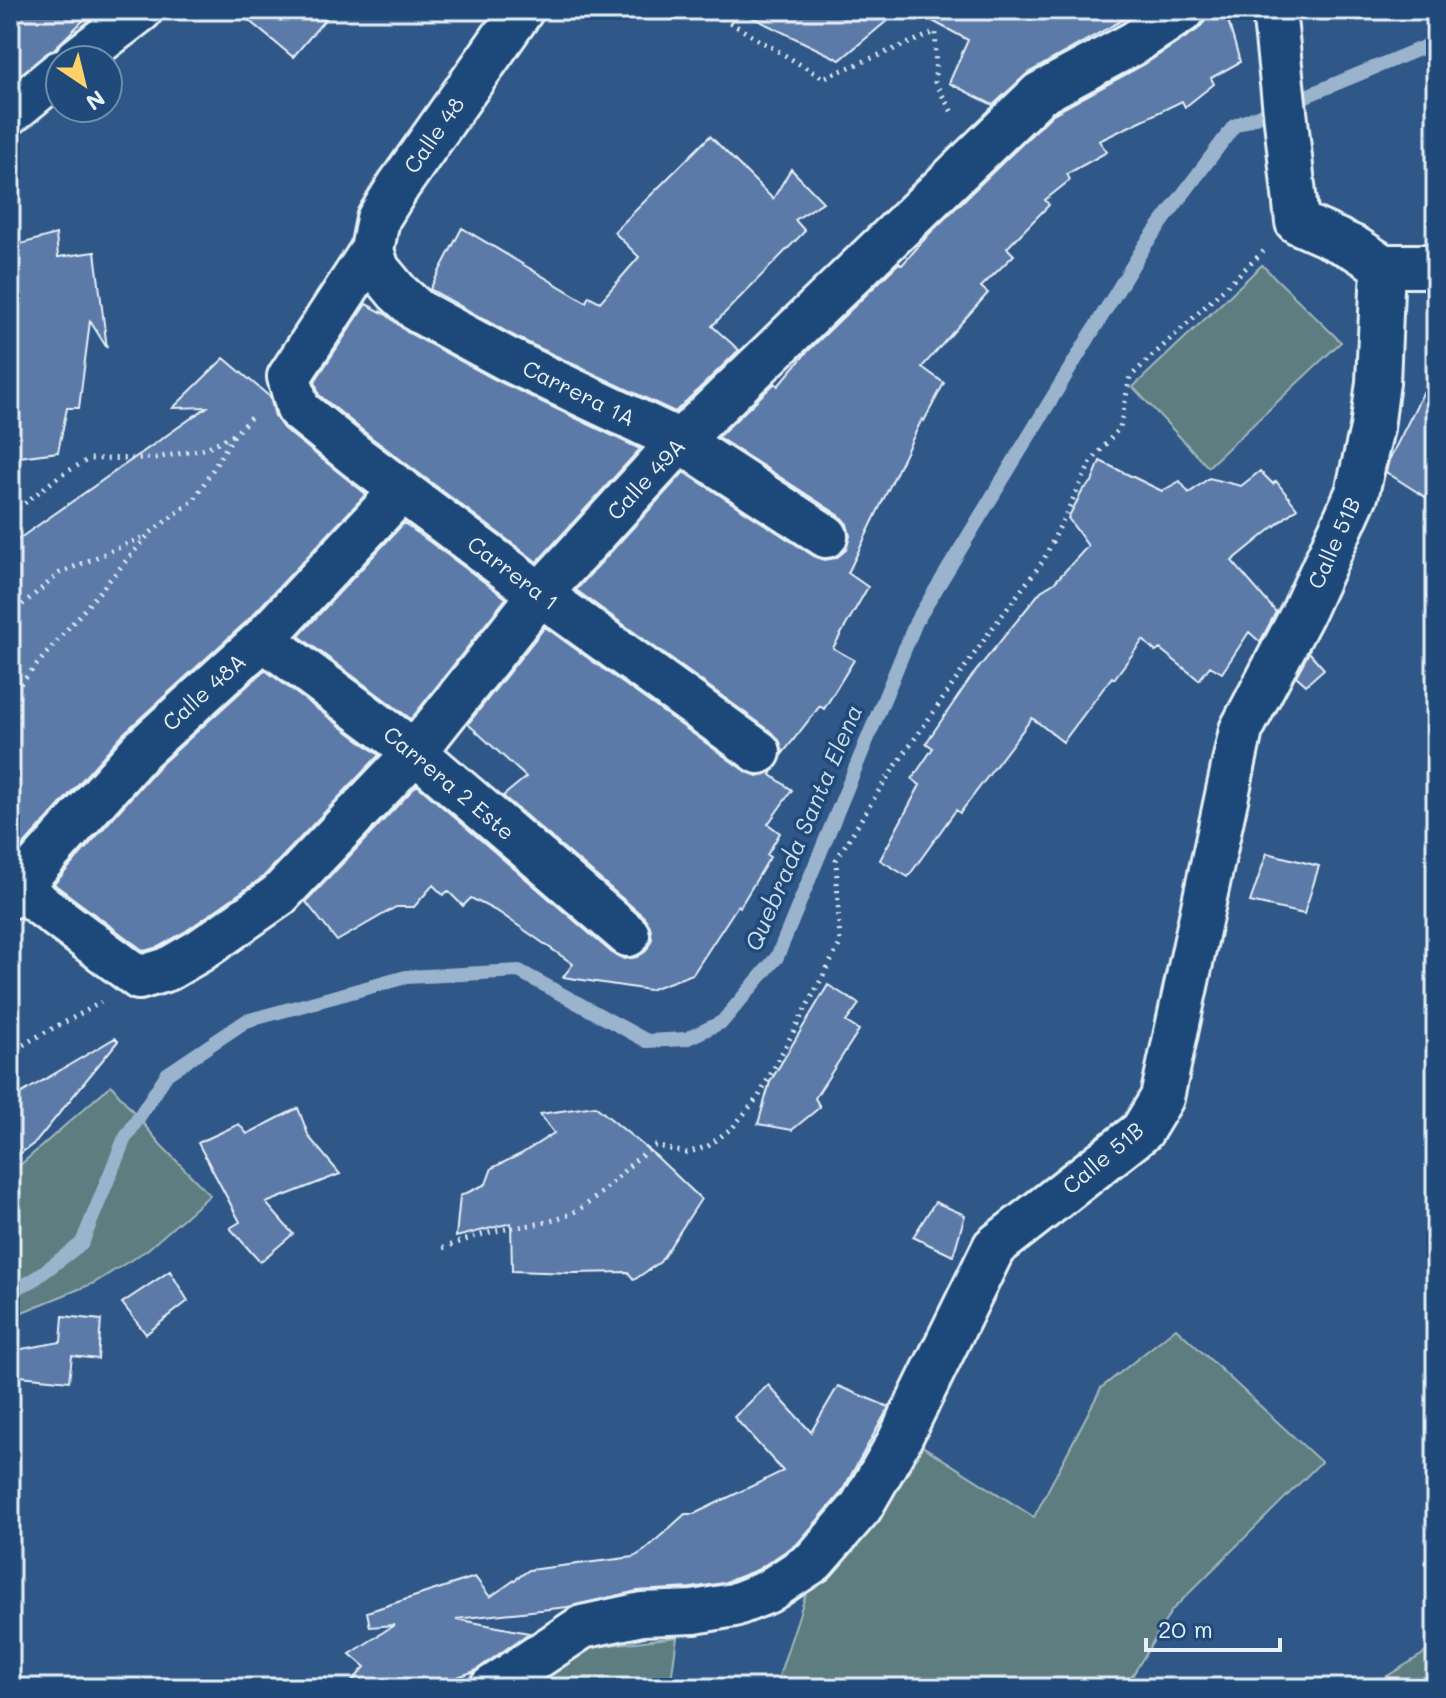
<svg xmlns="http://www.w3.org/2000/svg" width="1446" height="1698" viewBox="0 0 1446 1698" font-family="Mali,sans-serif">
	<rect width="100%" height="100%" fill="#2f5787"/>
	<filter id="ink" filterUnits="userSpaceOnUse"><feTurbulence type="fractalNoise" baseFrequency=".0125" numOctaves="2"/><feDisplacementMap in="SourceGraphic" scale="16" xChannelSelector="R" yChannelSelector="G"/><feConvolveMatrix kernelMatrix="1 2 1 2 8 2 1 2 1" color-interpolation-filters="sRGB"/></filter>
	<g filter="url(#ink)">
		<path fill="#5d7d81" stroke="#a2b7bc" stroke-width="2" d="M1262,265L1341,342L1208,467L1133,387Z
			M111,1085L161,1145L210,1195L147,1250L94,1283L10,1317V1174Z
			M1176,1328L1321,1462L1172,1610L1125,1688H775L807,1591L863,1538L919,1444L1034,1517L1101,1388Z
			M677,1637L670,1688H517L585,1648Z
			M1436,1646V1688H1368Z"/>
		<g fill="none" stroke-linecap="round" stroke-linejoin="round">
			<path stroke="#9bb4cd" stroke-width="14" d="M10,1291L32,1281L82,1243L124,1140L167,1074L246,1021L406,977L519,971L647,1041L686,1039L722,1022L777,957L916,622L1145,245L1234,126L1436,42"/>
		</g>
		<path fill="#5b7aa8" stroke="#e8f1f8" stroke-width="2" d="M10,10H94L53,50L10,82Z
			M236,10H333L293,57Z
			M737,10H900L840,60Z
			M912,10H1140L1028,73L993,105L949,83L968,40Z
			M1208,10H1225L1240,62L1211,78L1214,84L1185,107L1182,101L1099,141L1107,152L1067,174L1070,180L1045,200L1049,205L1007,248L1014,255L981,287L988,293L922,367L944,383L924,421L922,419L848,573L868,587L833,648L854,660L824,709L820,706L783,753L780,742L773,733L576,590L684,472L814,556L824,560L836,558L846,550L850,536L847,524L840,516L718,437L775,383L778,386L807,352L899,263L902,265L929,234L1053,114L1145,64L1197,30L1205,21Z
			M710,136L773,199L791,169L823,202L795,220L805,231L712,326L739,350L675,412L518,338L430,289L462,228L586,302L589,296L600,302L639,257L614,232Z
			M56,234L58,257L95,252L107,348L90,321L79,408H67L58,452L10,458V247Z
			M366,304L387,315L407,332L496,380L640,449L537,562L372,438L319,395L315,381Z
			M224,358L270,397L275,416L283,428L366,494L246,622L123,734L15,855L10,851V545L207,407L173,408Z
			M1436,367V504L1386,472L1389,460Z
			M1100,461L1162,491L1180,481L1189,493L1209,478L1241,486L1260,471L1273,484L1276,481L1297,508L1232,561L1276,612L1260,642L1249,632L1222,673L1210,666L1199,680L1160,649L1156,652L1143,640L1114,679L1112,677L1063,742L1032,718L960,813L956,810L908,877L880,860L920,785L912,779L933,748L926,743L972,676L1041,591L1054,583L1088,546L1068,518L1083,490L1092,482Z
			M404,523L506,598L411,719L299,636Z
			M545,627L745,771L757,776L773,771L771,775L792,790L768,824L780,833L767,855L770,857L740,907L738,905L693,974L649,990L563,977L573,964L500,913L471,898L463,906L448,891L443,895L433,885L414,907H396L337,941L306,902L417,785L612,953L624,959L637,957L646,951L652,939L650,926L644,917L503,796L526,777L468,724Z
			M1309,652L1324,669L1306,685L1296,676Z
			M265,670L379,755L263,877L186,931L158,947L144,951L54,884L158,767Z
			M1267,853L1319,866L1304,914L1250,902Z
			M828,985L859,1004L846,1022L859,1030L815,1098L820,1107L792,1130L758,1124L770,1082Z
			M115,1038L118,1041L36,1142L10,1161V1100Z
			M595,1106L656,1156L701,1199L660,1262L634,1280L628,1272L573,1273L512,1271L511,1223L456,1237L460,1196L486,1184L492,1168L521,1154L554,1133L540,1114Z
			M298,1108L309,1137L340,1174L266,1203L293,1234L260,1262L230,1228L240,1222L198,1143L239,1124L247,1134Z
			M935,1202L965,1215L953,1256L913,1237Z
			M170,1271L188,1301L146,1334L122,1303Z
			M63,1316L101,1320L98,1359L72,1356L69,1381L10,1375V1351L61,1342Z
			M768,1385L811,1432L838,1386L889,1407L841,1493L798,1543L757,1570L723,1583L691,1588L637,1591L568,1607L456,1619L529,1633L475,1671L425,1688H346L365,1667L350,1654L394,1625L370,1627L367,1612L475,1577L490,1597L529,1570L634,1557L645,1550L685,1514H694L783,1471L734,1417Z"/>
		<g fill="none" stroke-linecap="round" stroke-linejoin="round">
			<g stroke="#e8f1f8" stroke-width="48">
				<path id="street" d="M522,10L399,185L378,219L372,250L378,269L398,293L418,311L507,359L680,441L826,536
					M1274,10L1297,222L1355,248L1383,266
					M76,60L141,10
					M10,113L60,72
					M372,250L289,377L298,409L357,457L540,594L759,752
					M1383,266H1436
					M263,639L415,752L628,935
					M20,889L139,978L168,969L199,951L279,895L415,752L540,594L680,441L1039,94L1134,43L1184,10
					M10,897L141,750L263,639L402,490
					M491,1688L582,1627L642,1614L694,1612L734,1605L767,1592L814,1561L861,1507L899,1441L994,1247L1142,1131L1162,1098L1241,730L1302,614L1357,493L1372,428L1378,382L1383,266"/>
			</g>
			<path stroke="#e8f1f8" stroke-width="5" stroke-dasharray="2 6" stroke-linecap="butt" d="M709,10L823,78L936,32L935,82L954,116
				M12,513L58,477L89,459L156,458L204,449L233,435
				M10,615L60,573L146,536
				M10,696L150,533L194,500L234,435L254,414
				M10,1054C38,1033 71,1021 101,1002
				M443,1248C460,1242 478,1235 496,1231C522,1225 550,1225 574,1212C605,1196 625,1164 655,1146L687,1153L708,1146L733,1127L759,1096L840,944L836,860L883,784L991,630L1043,561L1091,462L1120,427L1130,377L1266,249"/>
			<use href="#street" stroke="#1f4a7a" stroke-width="42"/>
		</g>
	</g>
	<g text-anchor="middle" stroke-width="7" stroke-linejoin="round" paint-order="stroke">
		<g font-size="22" fill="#e8f1f8" stroke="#1f4a7a">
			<text transform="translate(434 135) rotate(-55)" y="8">Calle 48</text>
			<text transform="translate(579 393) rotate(26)" y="8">Carrera 1A</text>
			<text transform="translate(646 479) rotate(-47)" y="8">Calle 49A</text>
			<text transform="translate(1334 543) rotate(-66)" y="8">Calle 51B</text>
			<text transform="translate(513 573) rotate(37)" y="8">Carrera 1</text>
			<text transform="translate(204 692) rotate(-42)" y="8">Calle 48A</text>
			<text transform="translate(449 783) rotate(40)" y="8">Carrera 2 Este</text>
			<text transform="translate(1103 1158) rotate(-40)" y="8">Calle 51B</text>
		</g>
		<g font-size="24" font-style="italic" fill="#ceddea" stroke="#1f4a7a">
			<text transform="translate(804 828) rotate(-67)" y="8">Quebrada Santa Elena</text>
		</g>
	</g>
	<rect width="1446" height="1698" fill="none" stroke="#1f4a7a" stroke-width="40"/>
	<rect x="20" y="20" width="1406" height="1658" fill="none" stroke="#e8f1f8" stroke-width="3" filter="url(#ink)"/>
	<g transform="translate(84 84) rotate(145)"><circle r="38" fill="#1f4a7a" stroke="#6f8dac" stroke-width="2"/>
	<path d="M0-6L14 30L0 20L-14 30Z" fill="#ffd166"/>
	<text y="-12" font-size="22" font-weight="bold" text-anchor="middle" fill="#e8f1f8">N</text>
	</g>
	<path d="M1146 1638v12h134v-12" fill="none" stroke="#e8f1f8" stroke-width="4"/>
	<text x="1158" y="1638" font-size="24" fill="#e8f1f8" stroke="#1f4a7a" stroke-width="6" paint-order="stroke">20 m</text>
</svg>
